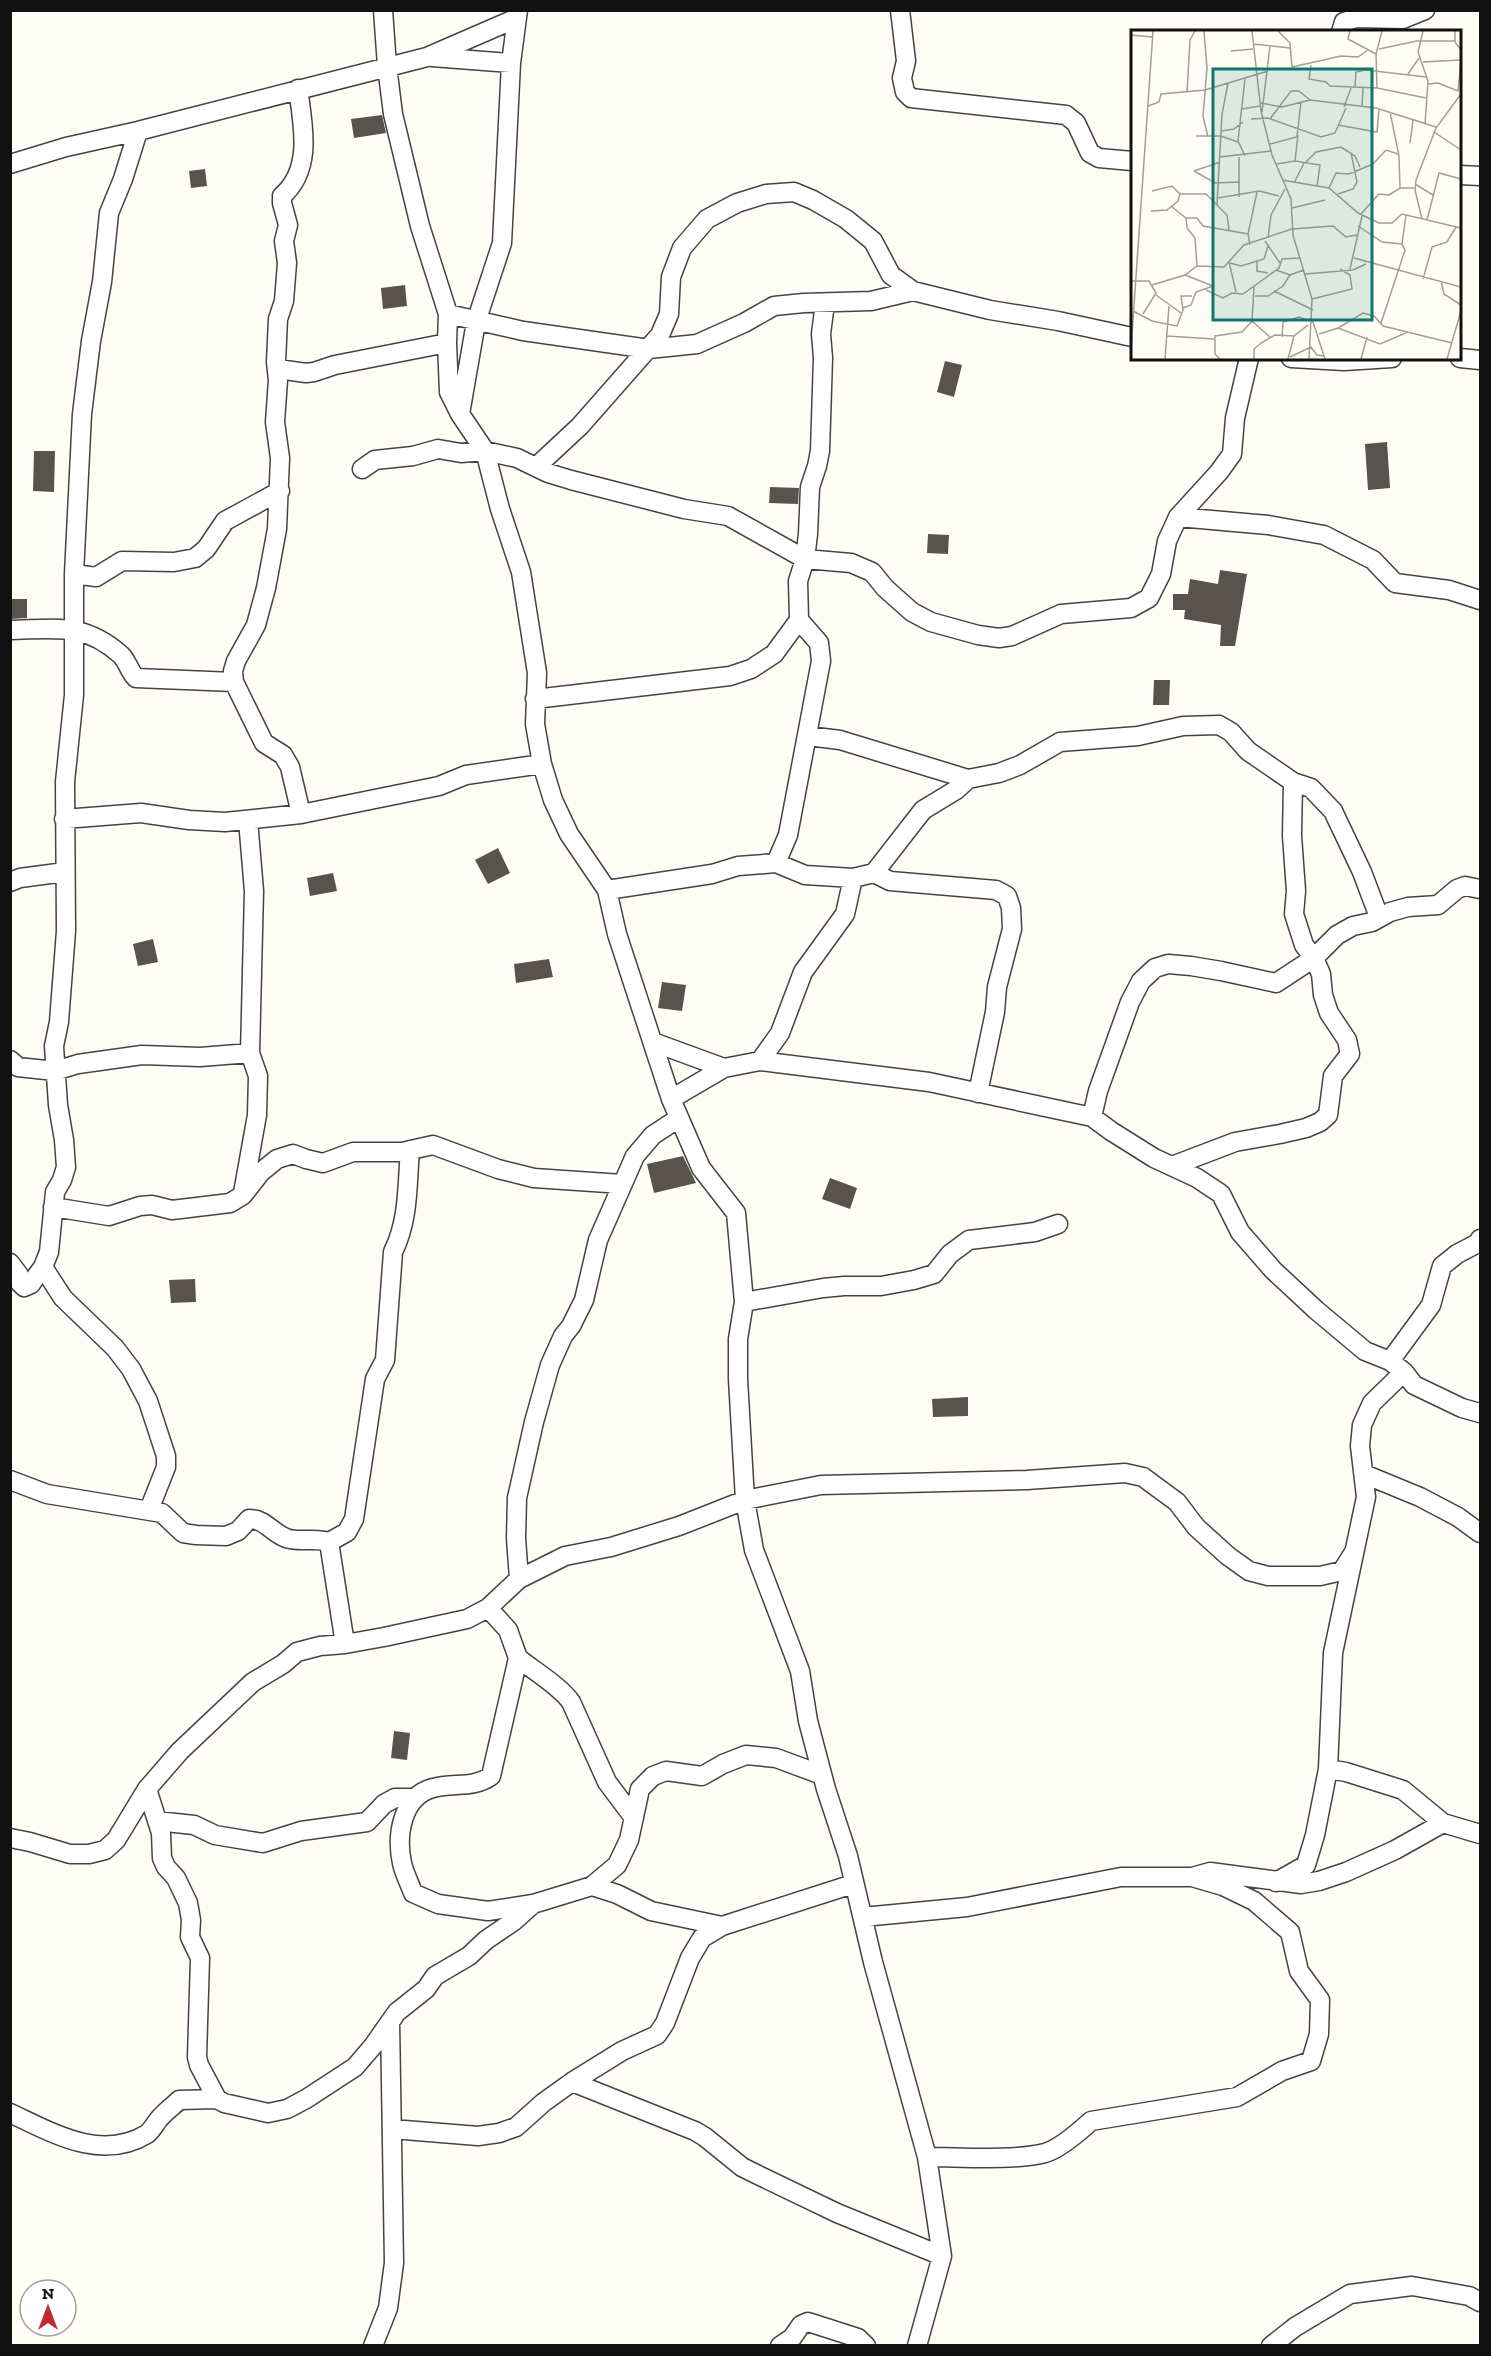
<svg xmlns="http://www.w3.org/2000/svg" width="1491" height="2356" viewBox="0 0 1491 2356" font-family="'Zilla Slab',serif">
	<rect width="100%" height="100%" fill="#fffdf5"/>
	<path fill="#5a524d" d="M382,115L386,133L354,138L351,119Z
		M205,169L207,186L191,188L189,171Z
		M405,285L407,306L383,309L381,288Z
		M945,361L962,365L954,397L937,392Z
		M1387,442L1390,488L1368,490L1365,444Z
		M34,451H55L54,492L33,491Z
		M770,487L799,488L798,504L769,503Z
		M928,534L949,535L948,554L927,553Z
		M1220,570L1247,574L1235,646H1220L1221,625L1184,619L1185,610H1173V594H1188L1190,579L1218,584Z
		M10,599H27V618L10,619Z
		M1154,680H1170L1169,705H1153Z
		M498,848L510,873L488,884L475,860Z
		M333,873L337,891L310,896L307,878Z
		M153,939L158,962L138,966L133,944Z
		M549,959L553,977L516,983L514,964Z
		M662,982L686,985L682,1011L658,1008Z
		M683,1156L696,1183L654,1193L647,1164Z
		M830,1178L857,1188L850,1209L822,1199Z
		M195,1279L196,1302L171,1303L169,1280Z
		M968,1397V1416L933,1417L932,1399Z
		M394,1731L410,1733L407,1760L391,1758Z"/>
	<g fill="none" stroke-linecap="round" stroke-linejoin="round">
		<g stroke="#444" stroke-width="21">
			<path id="minor" d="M383,10L387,66L393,114L420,226L448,314L447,343L449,392L460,414L485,451L500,509L521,572L537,673L535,724L542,764L553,800L569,834L607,890L617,934L671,1099L701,1168L736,1213L744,1302L738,1339V1379L745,1500L754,1550L800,1671L808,1721L826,1789L848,1856L873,1962L927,2157L942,2256L917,2346
				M900,10L906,61L902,78L905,92L911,98L1066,115L1076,123L1090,153L1099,158L1132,161
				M1341,32L1344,22L1356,18L1403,19L1425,10
				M432,57L511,63
				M298,89C303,125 313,169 282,196V203L288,225L284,241L287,263L284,301L278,319L276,362L278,380L275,422L280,458L277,529L266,588L256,625L236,661L233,671L234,682L264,743L283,755L290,767L301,814
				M10,164L66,147L138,131L427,57L517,18
				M1460,175L1480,176
				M448,314L523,331L649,349L697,344L744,323L774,306L804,303L871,301L913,291L990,310L1058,321L1132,337
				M1291,358L1344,361L1392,358
				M1460,358L1480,360
				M278,369L306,373L314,372L335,365L447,343
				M460,414L476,322L502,243L511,63L518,10
				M536,467L580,426L660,335L669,314L671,277L682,248L707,219L737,203L766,194L794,192L813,200L846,219L873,241L891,275L913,291
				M362,469L375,460L413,456L438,449L461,453L485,451L517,458L548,473L571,480L684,509L728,516L805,559L851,563L872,572L885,588L912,612L931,622L978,635L999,638L1012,636L1061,614L1131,608L1149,598L1161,574L1167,541L1178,517L1219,472L1232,454L1235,418L1249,358
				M1178,517L1268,525L1324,535L1373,560L1395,583L1449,590L1480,600
				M74,574L96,577L122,561L174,562L195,558L206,549L225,521L280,491
				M10,630C56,629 84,622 121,655C128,662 129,671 136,678L234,682
				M535,699L730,676L751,669L774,654L799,620L798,581L805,559L808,534L810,487L817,466L820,451L823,358L821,334L825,303
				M808,736L840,740L968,779L999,773L1020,765L1060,742L1138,736L1183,726L1219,725L1231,732L1248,751L1293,782L1311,788L1333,811L1362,872L1379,917
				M64,819L141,813L189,820L225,822L301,814L439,786L466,775L542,764
				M776,863L788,835L821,661L819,643L799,620
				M874,873L923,810L956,790L968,779
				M10,882L20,878L65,872
				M607,890L712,874L738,866L776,863L805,875L853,878L874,873L890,881L996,890L1007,896L1011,908L1012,929L997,987L995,1012L978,1093
				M653,1042L724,1068
				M10,1060L18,1067L55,1071L78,1064L142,1055L200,1057L250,1053
				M760,1061L780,1033L803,972L845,914L853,878
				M671,1099L724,1068L760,1061L929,1082L1092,1117L1111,1131L1154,1158L1197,1178L1221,1194L1240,1232L1273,1270L1316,1310L1365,1351L1390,1361L1404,1372L1414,1385L1462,1408L1480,1413
				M1092,1117L1098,1091L1130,1002L1141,981L1155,968L1168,964L1191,966L1221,971L1276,983L1314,958L1337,935L1353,926L1372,922L1390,912L1408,907L1438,905L1457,889L1465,886L1480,889
				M1172,1166L1235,1142L1280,1134L1306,1128L1320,1122L1328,1115L1333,1076L1350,1054L1347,1040L1329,1013L1323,995L1321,974L1314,958L1304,945L1294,914L1296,891L1292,836L1293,782
				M243,1193L257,1115L258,1076L250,1053L254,891L248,820
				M53,1207L109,1216L140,1206L152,1205L172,1210L230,1203L243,1195L261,1172L277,1159L293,1154L306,1159L323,1163L353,1152H402L433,1145L498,1169L534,1178L622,1184
				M10,1263L19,1275V1282L24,1287L31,1284L35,1278L43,1267L49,1252L55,1192L62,1180L66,1167L64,1140L58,1105L54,1046L59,1022L66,931L65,782L74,695V574L82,414L91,341L102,282L109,213L123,179L138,131
				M43,1267L63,1298L115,1348L131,1369L148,1401L166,1456V1467L149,1510
				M744,1302L823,1288L844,1286H881L914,1280L934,1274L950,1254L969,1240L1035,1232L1058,1224
				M1390,1361L1431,1305L1442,1266L1457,1254L1478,1243L1480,1239
				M1364,1474L1420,1497L1458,1517L1480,1533
				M10,1480L47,1494L162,1513L183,1533L196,1535L226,1536L238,1531L249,1519C265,1519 271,1532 286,1538C299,1543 315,1537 329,1542L347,1532L354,1519L375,1379L385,1360L393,1252C409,1220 407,1185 410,1150
				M329,1542L345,1644
				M519,1579L516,1538L517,1498L534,1422L550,1365L563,1336L571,1326L584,1300L598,1240L635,1156L653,1135L679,1118
				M488,1608L508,1630L518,1658L491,1776C473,1789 453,1782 433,1788C402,1796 396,1835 402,1863C404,1873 410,1884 413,1893L438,1904L488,1911L533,1904L592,1886L617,1865L629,1840L640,1789L653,1776L666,1771L702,1776L723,1764L746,1755L776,1758L822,1775
				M518,1658C534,1671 560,1686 571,1702L607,1782L634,1818
				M1328,1769L1346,1772L1403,1790L1443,1823L1480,1834
				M147,1789L161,1833L162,1858L166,1867L176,1878L188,1903L191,1920L190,1937L200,1958L197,2057L199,2065L217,2099
				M157,1821L194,1825L215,1835L263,1843L301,1831L367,1822L384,1804L395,1798H415
				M10,1838L30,1842L70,1854H89L105,1850L116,1840L147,1789L180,1751L253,1682L283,1664L297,1652L320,1646L345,1644L384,1637L467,1619L488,1608L519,1579L565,1556L611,1547L679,1526L745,1500L821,1485L1027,1480L1125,1473L1143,1477L1177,1502L1196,1527L1228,1556L1249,1571L1268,1576H1320L1342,1571L1354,1552
				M1276,1882L1306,1865L1315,1835L1328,1769L1333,1653L1366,1497L1360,1446L1362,1425L1372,1403L1404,1372
				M592,1886L617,1894L651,1911L722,1926
				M863,1917L967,1907L1121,1877H1192L1210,1872L1301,1884L1319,1881L1346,1872L1395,1850L1443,1823
				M572,2082L695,2131L705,2137L742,2167L756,2174L837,2213L942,2256
				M10,2113C53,2133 101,2162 147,2134C152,2130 155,2124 159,2119C165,2112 172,2107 179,2100L217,2099L224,2103L268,2113L287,2109L306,2099L355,2067L373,2046L397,2012L426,1989L435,1976L469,1956L486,1940L514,1921L533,1904
				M392,2129L478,2136L499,2133L516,2127L544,2102L572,2082L622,2051L657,2035L665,2023L690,1958L702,1938L722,1926L853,1884
				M927,2157C961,2157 1013,2161 1045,2153C1059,2149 1080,2131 1091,2121L1237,2097L1282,2071L1311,2061L1319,2034L1320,2000L1299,1971L1290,1932L1254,1901L1223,1886L1192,1877
				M373,2346L388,2308L394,2263L390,2022
				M780,2346L792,2338L801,2325L808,2322L858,2338L866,2346
				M1271,2346L1295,2327L1350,2294L1412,2286L1469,2296L1480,2302"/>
		</g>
		<use href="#minor" stroke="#fff" stroke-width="18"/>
	</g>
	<g transform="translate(1131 30)">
		<rect width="330" height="330" fill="#fffdf5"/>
		<path fill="none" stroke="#a09f9a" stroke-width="1.5" d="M73,1L76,38L72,86L77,107M121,1L130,81L141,125L160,169L162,205L181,269L178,329M147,1L159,13L161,37L210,26L227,27L237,20M219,1L217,9L245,24M292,1L287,22L297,51L294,94M324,1V12L330,20M0,5L21,7M122,14L159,18M248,19L286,11H324M100,21L122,19M292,32L330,30M180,35L178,49L195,52L199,56L246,58L295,68M277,44L288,28M114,49L107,111L114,126M297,54L307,53L327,61L330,31M224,56L225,42L235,40L295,47M246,58L245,24L251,1M56,62L59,10L64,1M130,73L151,77L179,70L245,78L305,97M17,76L28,72L30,64L74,60L137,41M213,77L220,58M231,77L232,58M111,79L129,76M131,82L139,16M259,82L268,126L269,158M120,89L137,88L190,107L204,103L215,78M139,89L160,61H168L179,70M207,95L246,102L248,79M90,101L103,99L112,92M303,102L330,120M65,106H90L107,112M279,113L282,90M139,114L166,107L170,72M89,127L140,121M164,131L167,105M175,132L185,122L210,117L224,126L229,137M146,134L164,131L189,135L186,156M63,141L84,153L108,152M63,141L89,132M151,150L198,158L227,183L248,193H261L271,184L330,198M163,153L173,133M284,154L302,165M198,158L205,143L218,144L242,134L255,120L267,124M21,161L41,156L49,164H75L96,185L98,200M207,164L222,159L226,152L220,123M108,167V127M87,168L128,161L148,166M86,174L91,84L97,53M41,177L55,188H66L72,196L117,204M161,178L194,170M20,181L36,180L47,171L49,164M230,184L248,164L258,165L269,158H283M55,188L56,198L64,208L66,236M291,189L284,160L285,150L305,98L330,64M296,190L308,143L330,149M227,196L251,212L271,214M137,208L140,185L154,159M134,211L149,233M119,215L117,204L126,162M223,228L330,257M126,231V241L137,243M98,232L105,262M99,233L110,236L133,229L137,216M219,239L231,186M145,240L159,245L173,240M174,244L222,240L235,234M292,249L301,217L316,212L325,197M0,251H18L25,263L12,284M310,251L313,264L330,275M21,255L54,245L66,236L93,237L113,215L161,199L202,196L215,207L226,205M75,260L92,268L101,263L112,264L148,238L151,229L169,228M143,261L182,280M25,265L50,283M124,266H137L152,256L159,245M181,269L221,259L219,245L209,239M52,278L60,275L65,262L82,256L54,245M2,281L21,291L46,296L52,280L50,266H61M181,289L194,329M121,291L140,308M250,293L274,220L271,214L275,185M207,298L232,283L243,286L252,296L321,313M188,304L207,298L249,314L277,302M36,306L83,309M151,307L152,292L168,287L179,291M0,319L22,1M159,327L180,317L186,325L193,326M34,329L38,276M89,329L84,324V306L111,302L121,291L123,257M123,329V319L130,313L144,305L163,306M157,329L163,306L177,295M230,329L236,307M316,329L330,281"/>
		<path fill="#0f766e" fill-opacity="0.15" stroke="#0f766e" stroke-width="3" d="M82,39H241V290H82Z"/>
		<rect width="330" height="330" fill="none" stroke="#111" stroke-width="3"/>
	</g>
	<rect width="1491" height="2356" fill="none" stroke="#111111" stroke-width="24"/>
	<g transform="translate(48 2308)"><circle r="28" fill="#ffffff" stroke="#a0a0a0" stroke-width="1.5"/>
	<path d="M0-4.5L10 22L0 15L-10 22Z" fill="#c4262e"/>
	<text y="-9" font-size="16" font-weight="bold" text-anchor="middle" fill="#111111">N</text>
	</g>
</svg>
